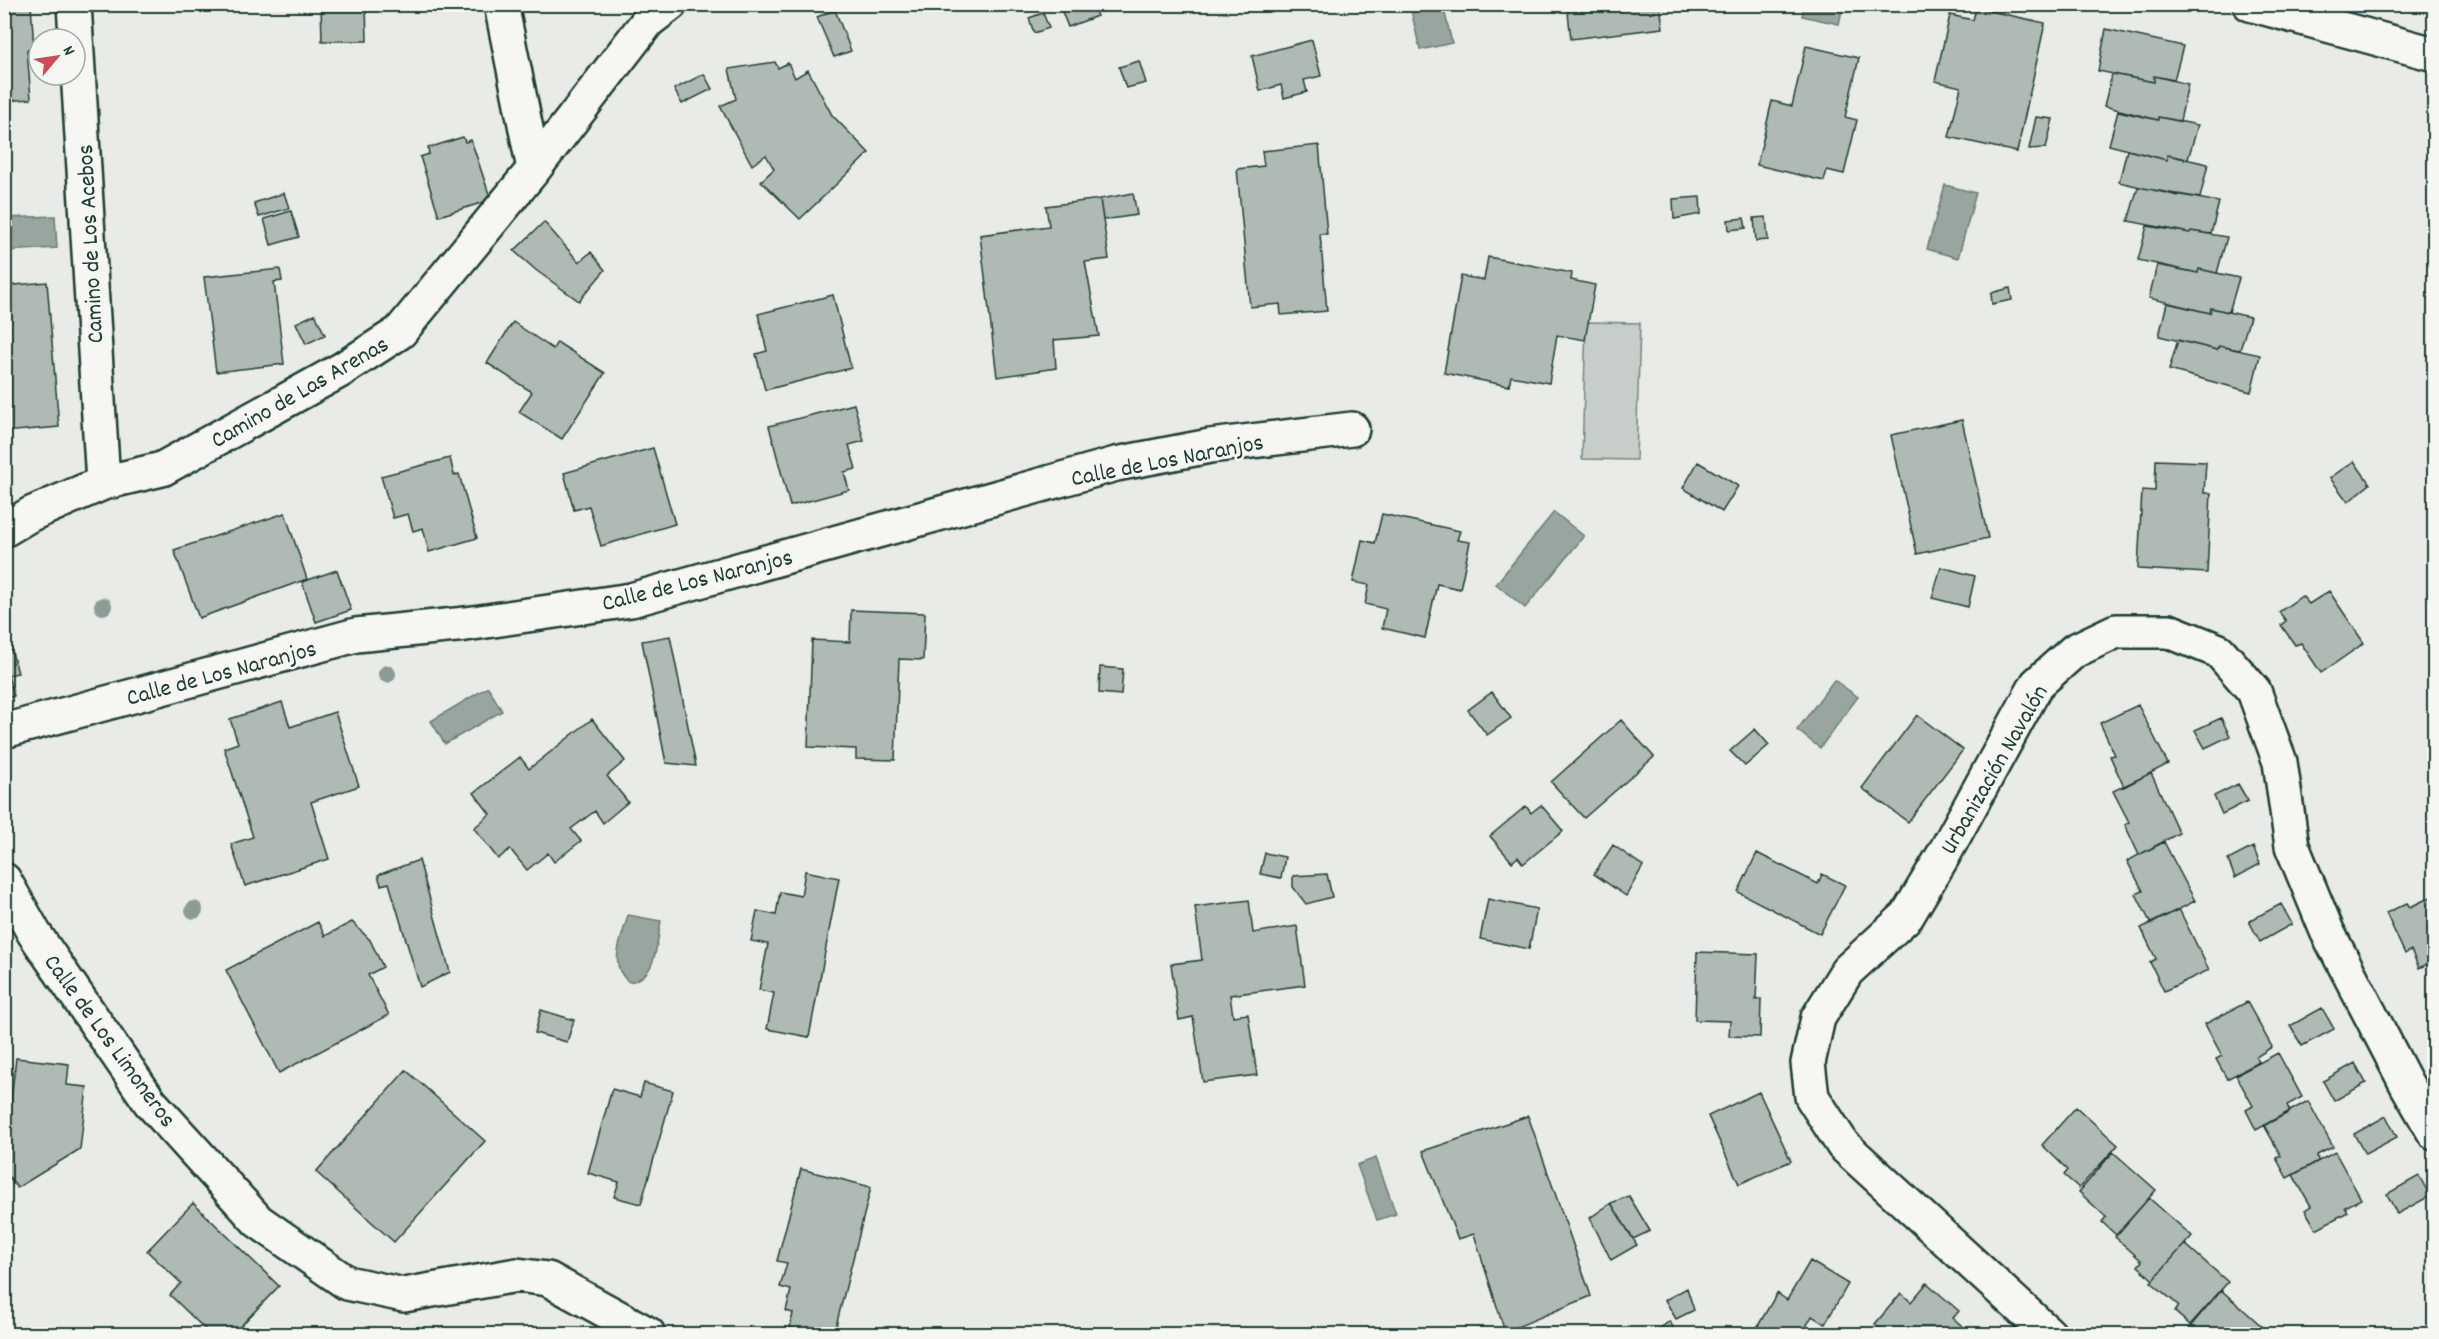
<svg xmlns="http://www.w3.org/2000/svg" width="2439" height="1339" viewBox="0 0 2439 1339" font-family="Dekko,sans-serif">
	<rect width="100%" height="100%" fill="#e9ebe7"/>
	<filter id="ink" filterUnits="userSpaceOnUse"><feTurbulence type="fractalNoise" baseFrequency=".0167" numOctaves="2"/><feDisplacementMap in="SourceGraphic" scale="12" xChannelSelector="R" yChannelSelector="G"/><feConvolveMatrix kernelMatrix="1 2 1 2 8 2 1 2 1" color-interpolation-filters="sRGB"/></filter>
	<g filter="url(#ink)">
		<path fill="#c7cec9" stroke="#73867e" stroke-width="1.5" d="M1586,322L1640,323L1636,460L1582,459Z"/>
		<path fill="#99a6a0" stroke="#687c75" stroke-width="1.5" d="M1410,5H1443L1452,43L1420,50Z
			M1804,5H1843L1839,24L1802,16Z
			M1945,185L1976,193L1958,258L1927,249Z
			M55,216L57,248L5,251V218Z
			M1554,512L1584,536L1525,608L1496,584Z
			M1834,680L1858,697L1820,748L1797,730Z
			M488,687L502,711L445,744L431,721Z
			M628,915L661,921C656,946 657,978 629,982C607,965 622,939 628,915Z
			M1376,1158L1396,1214L1377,1220L1357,1165Z"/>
		<path fill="#b0bab5" stroke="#1f3d34" stroke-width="1.5" d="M4,4H31L34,49L27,50L31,99L4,101Z
			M235,4H366L367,41H322L321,5Z
			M1059,4H1092L1097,16L1068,27Z
			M1567,4H1660L1663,28L1571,39Z
			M1976,8L2045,23L2017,152L1949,137L1961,87L1935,81L1950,15L1973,20Z
			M835,10L851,51L834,57L817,17Z
			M1043,13L1049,28L1034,33L1029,18Z
			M2106,29L2183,46L2174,80L2154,76V82L2098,71Z
			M1312,40L1321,76L1304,80L1307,92L1284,98L1281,85L1260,91L1252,56Z
			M1806,46L1859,58L1845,117L1857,120L1844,174L1827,170L1824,181L1757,165L1772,101L1792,106Z
			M1139,61L1146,83L1126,88L1119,67Z
			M775,62L778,68L788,63L795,78L808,70L832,115L869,153L800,219L761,181L774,169L766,155L752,165L720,106L736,99L729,69Z
			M704,74L712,89L682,104L674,89Z
			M2112,74L2154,82V76L2188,84L2180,121L2158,117V120L2104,106Z
			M2118,111L2158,120V117L2198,125L2188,159L2167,155V160L2109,145Z
			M2036,117L2053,119L2046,148L2029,149Z
			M463,137L465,142L471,140L491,200L439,216L420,157L429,154L428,148Z
			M1319,145L1327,234H1320L1327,311L1281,315L1280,304L1250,307L1237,169L1264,166L1262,151Z
			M2127,150L2167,160V155L2208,164L2200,198L2179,194L2178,196L2119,182Z
			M2138,187L2219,202L2211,234L2191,231L2190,233L2128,221Z
			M284,193L289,208L259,217L254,203Z
			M1133,193L1137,215L1103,220L1100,199Z
			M1700,197L1701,214L1674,219L1673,199Z
			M1100,199L1109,259L1085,262L1099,336L1054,340L1056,368L997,377L980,235L1049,226L1046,206Z
			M291,211L299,237L271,245L264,219Z
			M1766,217L1768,240L1756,241L1754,218Z
			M1744,218L1746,228L1729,230L1728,220Z
			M544,222L579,262L591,252L605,270L579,301L537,271L514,251Z
			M2147,226L2190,233L2191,231L2227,237L2217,273L2199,269L2198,273L2138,260Z
			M1488,257L1572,273L1571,280L1595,285L1585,340L1557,335L1549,383L1511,376L1509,386L1444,373L1461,276L1484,280Z
			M2157,265L2198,273L2199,269L2239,278L2229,312L2211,308L2210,313L2149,298Z
			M280,269L282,281L274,282L284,364L216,372L204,277Z
			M47,282L59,427L4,432V286Z
			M2010,288L2012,300L1992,304L1991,293Z
			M833,295L851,368L765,390L756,354L767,351L758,314Z
			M2167,303L2210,313L2211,308L2250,317L2240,350L2219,346L2217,350L2159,336Z
			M315,314L325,335L306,344L296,323Z
			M513,322L553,349L557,342L605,373L562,439L519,412L532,392L487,363Z
			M2178,340L2217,350L2219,346L2260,355L2251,392L2169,370Z
			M854,404L864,441L849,445L856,469L844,472L849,490L790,506L769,426Z
			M1962,420L1988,538L1917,554L1891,435Z
			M653,448L675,524L601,546L589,506L574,510L564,473Z
			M450,458L454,475L459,474L477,538L429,552L423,528L413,531L408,514L393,518L381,476Z
			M2156,460L2206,462L2204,493H2211L2207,573L2138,569L2142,490L2155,491Z
			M2354,461L2370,484L2348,502L2330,478Z
			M1698,462L1738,486L1722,512L1683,488Z
			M285,513L307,579L199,618L174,550Z
			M1382,514L1460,531L1457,540L1470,542L1460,589L1437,584L1425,638L1382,628L1386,609L1365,604L1369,585L1353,582L1362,540L1375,543Z
			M1941,567L1975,576L1968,607L1932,598Z
			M337,570L351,610L316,622L302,582Z
			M2329,591L2364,643L2321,673L2301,643L2295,645L2281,625L2286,621L2279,612L2302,596L2309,604Z
			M851,610L925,613L923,660L899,659L895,760L856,759V749L808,747L812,640L850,642Z
			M4,625L18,673L8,675L14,696L4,699Z
			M670,636L696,766L666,763L642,641Z
			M1100,667L1123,669L1121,695L1099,693Z
			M1492,692L1511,718L1487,735L1468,710Z
			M282,702L290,727L335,712L359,786L311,802L329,859L245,886L231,844L253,837L224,748L238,743L230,719Z
			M2138,705L2168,764L2124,787L2110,756L2115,755L2100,723Z
			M1917,715L1963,750L1908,822L1862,788Z
			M2221,718L2230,736L2205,748L2195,730Z
			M592,719L625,761L607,776L628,802L603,823L595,811L571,829L581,841L554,862L548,853L527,870L510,849L498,859L474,828L490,814L474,793L520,757L529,769Z
			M1621,720L1654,757L1584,818L1551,782Z
			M1755,729L1769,745L1745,766L1730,751Z
			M2151,773L2179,833L2139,855L2125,825L2129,822L2113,791Z
			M2238,784L2248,801L2222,814L2214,796Z
			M1541,805L1563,831L1523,864L1518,857L1512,862L1490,836L1526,806L1531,813Z
			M2164,842L2195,901L2151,924L2136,894L2143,891L2127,861Z
			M1613,845L1643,866L1626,896L1594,874Z
			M2253,847L2260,864L2235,878L2228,860Z
			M1265,853L1285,857L1281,878L1260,874Z
			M1757,853L1818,884L1822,874L1845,885L1820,934L1738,892Z
			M419,860L450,972L420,987L389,883L381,885L378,875Z
			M805,871L839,878L809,1037L767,1029L774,993L759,990L768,944L751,941L757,911L776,915L780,892L801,896Z
			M1327,874L1332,897L1306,904L1293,887V876Z
			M2433,896L2434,961L2419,968L2411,950L2405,954L2386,913L2407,903L2410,907Z
			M1488,899L1537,909L1529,949L1480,939Z
			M1249,900L1253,933L1297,926L1305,985L1230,995L1233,1016L1248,1014L1257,1075L1203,1082L1193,1017L1179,1020L1171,964L1202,960L1195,907Z
			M2281,904L2292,924L2260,942L2249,921Z
			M2179,909L2209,970L2164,991L2150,962L2156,959L2141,928Z
			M318,922L325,936L352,922L370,940L383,967L368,975L389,1015L279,1073L226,970Z
			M1697,952L1758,954L1756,1000L1761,999L1760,1037L1729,1036L1730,1021L1695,1020Z
			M2247,1002L2272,1047L2256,1057L2259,1062L2227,1079L2216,1059L2222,1056L2205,1024Z
			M2322,1008L2334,1029L2302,1046L2290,1026Z
			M541,1010L574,1020L567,1042L535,1033Z
			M2278,1053L2302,1097L2287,1105L2290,1112L2256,1130L2246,1110L2253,1106L2236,1075Z
			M16,1058L69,1064L67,1085L87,1087L80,1149L17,1188L4,1169V1112L10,1108Z
			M2355,1063L2366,1083L2334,1101L2323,1081Z
			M406,1070L485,1141L394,1242L316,1172Z
			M644,1083L673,1091L641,1204L614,1197L619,1182L588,1173L612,1089L640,1097Z
			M1759,1092L1791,1161L1739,1184L1708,1116Z
			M2308,1101L2333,1147L2317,1155L2318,1161L2287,1178L2276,1158L2281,1156L2264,1125Z
			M2076,1107L2118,1145L2079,1188L2064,1175L2068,1170L2042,1145Z
			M1528,1116L1591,1296L1505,1332L1474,1234L1458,1239L1423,1151Z
			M2386,1116L2397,1137L2365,1154L2354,1134Z
			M2113,1152L2156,1190L2116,1235L2102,1222L2106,1217L2079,1192Z
			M2335,1152L2361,1199L2345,1207L2348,1212L2316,1229L2305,1210L2311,1206L2293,1175Z
			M801,1169L871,1187L834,1334H816L790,1328L793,1313L786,1311L791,1290L780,1287L787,1263L777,1261Z
			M2419,1176L2430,1196L2397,1214L2387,1194Z
			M1629,1196L1650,1231L1633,1239L1611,1203Z
			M2149,1198L2192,1236L2153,1280L2138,1266L2142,1261L2115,1237Z
			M193,1203L279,1286L233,1334H210L170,1295L181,1283L147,1251Z
			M1611,1203L1637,1245L1611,1260L1590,1218Z
			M2185,1244L2228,1282L2190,1325L2175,1312L2179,1306L2151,1282Z
			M1810,1261L1848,1284L1825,1324L1812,1316L1802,1334H1760L1755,1331L1777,1293L1787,1300Z
			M1927,1283L1959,1311L1953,1318L1971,1334H1887L1875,1324L1901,1293L1911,1302Z
			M1687,1288L1694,1310L1676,1319L1665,1300Z
			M2221,1290L2264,1328L2258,1334H2196L2189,1328Z
			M1670,1321L1676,1334H1657L1655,1332Z"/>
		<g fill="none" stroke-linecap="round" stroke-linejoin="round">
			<g stroke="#1f3d34" stroke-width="38">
				<path id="minor" d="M74,4L103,483
					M501,4L534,169
					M2250,4L2434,54
					M4,530L31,514L103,483L162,469L341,370L400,332L534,169L648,21L670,4
					M4,731L356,635L466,624L631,600L1116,464L1210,446L1352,429
					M4,880L34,933L150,1102L258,1221L347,1283L404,1295L517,1275L548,1279L648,1334
					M2049,1334L1843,1145L1812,1097L1808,1063L1818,1018L1847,971L1907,916L1944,854L2037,684L2074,651L2116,631H2169L2219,651L2254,691L2280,762L2292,846L2327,931L2407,1085L2434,1132"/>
			</g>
			<use href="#minor" stroke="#f6f6f2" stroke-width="33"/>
		</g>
		<g fill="#8d9b95">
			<circle cx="103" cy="606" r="9"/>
			<circle cx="387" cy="674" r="9"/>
			<circle cx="194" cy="910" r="9"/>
		</g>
	</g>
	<g text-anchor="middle" stroke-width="5" stroke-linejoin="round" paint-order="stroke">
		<g font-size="24" fill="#1f3d34" stroke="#f6f6f2">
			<text transform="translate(89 244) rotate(-93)" y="8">Camino de Los Acebos</text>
			<text transform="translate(299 391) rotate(-30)" y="8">Camino de Las Arenas</text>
			<text transform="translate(1167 459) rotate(-11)" y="8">Calle de Los Naranjos</text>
			<text transform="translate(697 579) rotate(-14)" y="8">Calle de Los Naranjos</text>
			<text transform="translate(221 672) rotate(-15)" y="8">Calle de Los Naranjos</text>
			<text transform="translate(1993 769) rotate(-60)" y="8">Urbanización Navalón</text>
			<text transform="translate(111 1040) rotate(54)" y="8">Calle de Los Limoneros</text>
		</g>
	</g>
	<rect width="2439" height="1339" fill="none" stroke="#f6f6f2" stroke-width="24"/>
	<rect x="12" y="12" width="2415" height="1315" fill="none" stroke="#1f3d34" stroke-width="2" filter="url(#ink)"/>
	<g transform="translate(57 57) rotate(61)"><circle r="28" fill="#f6f6f2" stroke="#a0aca6" stroke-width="1.5"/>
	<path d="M0-4.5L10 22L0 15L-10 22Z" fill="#d1495b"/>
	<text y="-9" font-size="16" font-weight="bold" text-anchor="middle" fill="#1f3d34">N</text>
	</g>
</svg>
